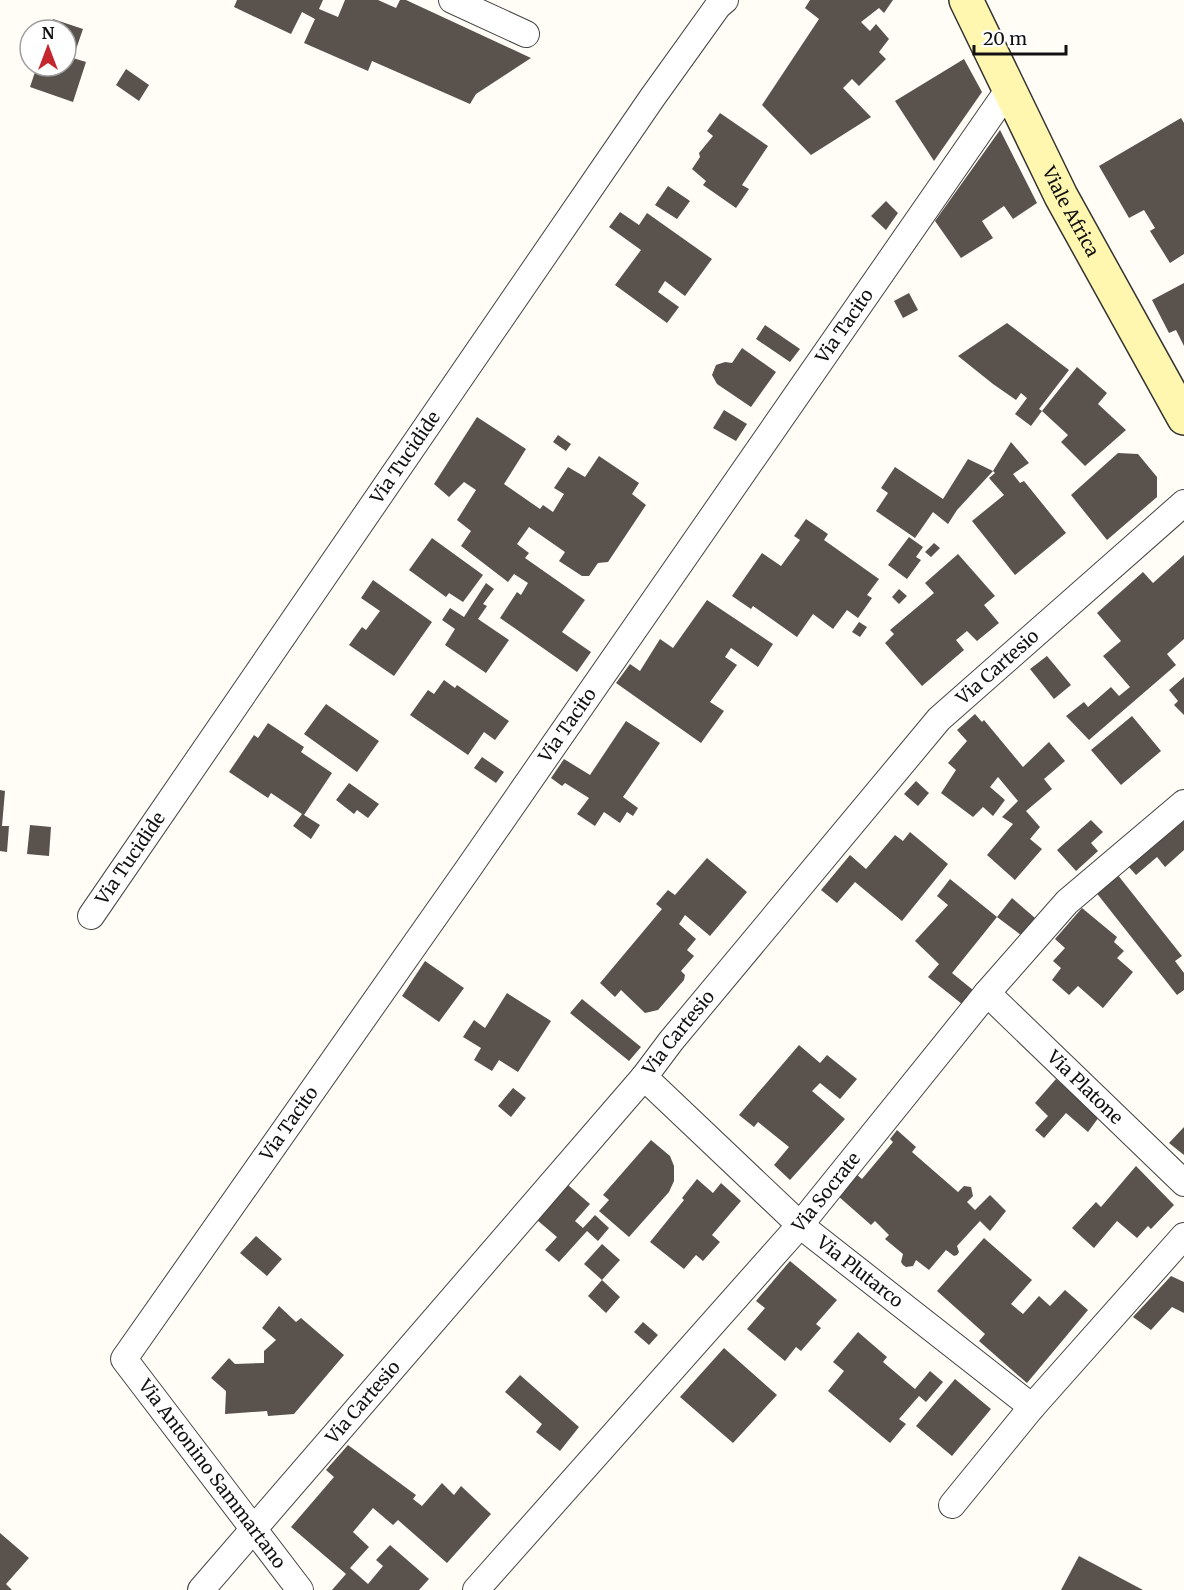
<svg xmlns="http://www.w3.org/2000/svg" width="1184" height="1590" viewBox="0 0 1184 1590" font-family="Merriweather,serif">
	<rect width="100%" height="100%" fill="#fffdf5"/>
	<path fill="#5a524d" d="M237,0H323L319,9L338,17L345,0H378L396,8L400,0H406L531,58L476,94L470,104L372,61L368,71L304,43L315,19L302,12L291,34L234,7Z
		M810,0H893L884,13L879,8L861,22L870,31L876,24L889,39L879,52L886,59L859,86L852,79L843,88L871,117L811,155L762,105L819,19L805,8Z
		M53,19L83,29L73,58L86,62L73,102L30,87L37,66H66V30H50Z
		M964,59L982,92L934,161L895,101Z
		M126,69L149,85L139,101L116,85Z
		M720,113L768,146L742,185L749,189L736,208L703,185L706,181L692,169L700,157L699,153L713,136L707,131Z
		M1181,118L1184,123V254L1170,263L1150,231L1155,228L1144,210L1129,218L1099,166Z
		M1000,130L1037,203L1013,219L1004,206L982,221L993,238L961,258L935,221Z
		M668,186L690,201L677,219L655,205Z
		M886,201L898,213L886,230L871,216Z
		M620,212L639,225L647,213L712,259L685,296L665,281L658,292L679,307L667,323L615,285L641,250L609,227Z
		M1184,283V346L1176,330L1169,333L1152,300Z
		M909,293L918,310L903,318L894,301Z
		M1007,323L1069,370L1039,409L1042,411L1031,426L1015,414L1027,398L1021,393L1016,400L993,384L958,356Z
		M765,325L800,349L790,362L756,339Z
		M742,348L776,372L751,407L717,384L712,375L716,365L725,362L732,363Z
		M1077,367L1107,393L1098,404L1126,430L1085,466L1061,442L1068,435L1042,411Z
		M724,410L747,424L736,441L713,428Z
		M477,417L526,449L504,484L540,509L543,505L553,512L564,494L554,488L568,467L585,477L599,456L639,483L632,494L646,505L608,562L598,563L589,576H582L559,561L565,552L529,527L517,544L529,553L525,558L585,600L562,632L591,652L577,672L500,618L517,592L521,595L528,583L514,574L508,582L461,546L471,531L457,520L476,490L464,482L449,497L434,484Z
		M558,435L571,444L566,451L553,442Z
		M1011,442L1029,463L1013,474L1020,483L1024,481L1066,533L1015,575L972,521L1004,495L989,478L995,473L993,471Z
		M1118,453L1138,454L1157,477V497L1107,540L1071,495Z
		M968,459L993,471L957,510L948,524L933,512L915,538L876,511L888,493L881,488L895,467L943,499Z
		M806,519L828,534L824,540L879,579L867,595L872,598L858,618L847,610L833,629L813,614L797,637L753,606L751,609L732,596L762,553L781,566L800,540L794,536Z
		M909,537L923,547L916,557L921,560L907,579L888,565Z
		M432,538L483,575L463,602L449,593L446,597L409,570Z
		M934,543L940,548L931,557L925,552Z
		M958,554L995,596L984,605L999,623L977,641L967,631L956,640L964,650L922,686L885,643L894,634L890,630L934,593L925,583Z
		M1184,555V639L1167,654L1176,665L1089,740L1066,716L1084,702L1088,707L1111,687L1119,696L1130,687L1103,656L1121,641L1097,613L1143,572L1153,583Z
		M373,580L432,622L394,676L349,645L362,627L366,630L380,611L361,598Z
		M486,583L494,589L483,604L487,606L478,619L509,640L486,673L445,645L455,629L442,620L450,608L464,617Z
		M899,589L907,596L899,604L892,597Z
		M707,600L773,644L758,667L731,648L725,657L737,665L710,702L724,711L701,743L616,683L630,664L640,671L660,639L673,648Z
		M859,622L867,627L860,637L852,632Z
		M1047,656L1071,685L1054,699L1030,669Z
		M1184,677V715L1174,705L1178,701L1169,690Z
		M444,680L455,688L457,685L509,721L495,740L484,732L468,755L410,715L428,690L434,694Z
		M326,704L379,741L357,772L304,734Z
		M975,714L982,722L984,720L1023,767L1049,742L1065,761L1044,779L1052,789L1026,811L1040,827L1030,839L1042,849L1015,880L987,855L1013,824L1002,817L1018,801L998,777L990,787L1005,800L993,816L983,807L973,817L941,793L956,770L948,763L967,741L957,730Z
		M1132,716L1161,751L1121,785L1091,750Z
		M626,721L660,743L623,797L638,808L633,816L627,812L620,823L604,812L595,826L577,814L589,798L565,783L562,786L551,778L564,759L590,775Z
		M268,723L304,747L301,752L332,773L304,815L320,825L311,839L293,826L302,814L271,793L268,798L229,772L254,735L258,738Z
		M482,757L504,772L496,783L474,768Z
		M916,781L929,793L918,806L904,794Z
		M349,783L379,804L368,818L357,810L354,814L336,800Z
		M0,790L5,791L2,826H9L7,852L0,851Z
		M1184,817V850L1165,867L1157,857L1136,875L1128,866Z
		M1091,820L1103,832L1091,843L1098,851L1076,871L1057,850Z
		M30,825L51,827L49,856L27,854Z
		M910,832L948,864L902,921L855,882L837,903L821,890L850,855L866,869L895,835L903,841Z
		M707,858L747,892L710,936L685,915L679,924L696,939L687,950L694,956L681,971L685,975L684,980L658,1010L645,1013L621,990L615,997L600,983L662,909L656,904L668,890L675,895Z
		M1117,874L1182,956L1175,961L1184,973V990L1177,995L1095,891Z
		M950,879L997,917L1012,898L1035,918L1021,935L997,917L952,973L973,990L962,1004L928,977L939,964L915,941L948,905L937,896Z
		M1082,908L1117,937L1114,942L1124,951L1117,958L1133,972L1103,1008L1078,986L1069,995L1052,980L1061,968L1053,961L1065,948L1055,939Z
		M425,961L464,988L439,1022L402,996Z
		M507,993L551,1021L518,1072L499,1060L492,1071L474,1060L481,1048L463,1037L474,1020L485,1028Z
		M582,999L641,1047L629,1061L570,1013Z
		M799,1045L820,1063L827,1055L857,1079L840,1099L820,1083L812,1091L845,1119L790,1180L774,1165L789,1147L758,1122L754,1127L739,1115Z
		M1056,1079L1099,1117L1088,1132L1066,1113L1044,1138L1035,1130L1048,1116L1035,1103Z
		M513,1088L526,1098L511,1117L498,1106Z
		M1184,1127V1155L1169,1143Z
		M897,1130L916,1147L912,1152L958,1192L964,1186L971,1187L973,1196L967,1202L975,1210L990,1195L1006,1211L990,1231L980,1221L957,1246L959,1252L957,1255L954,1256L946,1250L929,1270L916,1260L913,1266L906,1267L903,1265L901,1262L903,1254L885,1239L889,1235L875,1221L871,1225L838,1196L856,1174L862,1179L893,1142L890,1139Z
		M651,1140L670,1156L674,1166V1181L669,1192L629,1237L599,1211L609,1200L603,1195Z
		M1136,1166L1174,1205L1151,1229L1148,1226L1137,1238L1117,1221L1094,1248L1072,1228L1096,1202L1101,1207Z
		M697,1179L713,1193L721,1183L741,1201L712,1235L720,1242L703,1261L696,1255L684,1269L650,1242L684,1200L682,1198Z
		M568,1185L590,1204L575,1221L583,1228L595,1215L609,1228L598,1241L587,1231L559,1262L545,1250L557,1237L537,1220Z
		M256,1236L282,1259L267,1276L240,1253Z
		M984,1238L1032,1280L1011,1304L1023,1314L1039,1296L1050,1306L1065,1290L1088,1310L1027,1383L979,1341L985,1334L937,1291Z
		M602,1244L620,1260L602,1280L584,1264Z
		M790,1261L837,1300L816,1324L821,1328L801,1351L796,1347L785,1361L747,1329L765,1308L756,1301Z
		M1171,1276L1184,1282V1313L1172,1307L1151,1330L1133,1317Z
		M602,1280L620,1297L606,1313L588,1296Z
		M279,1306L296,1322L301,1318L344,1355L294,1414L268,1416L267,1411L225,1414L226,1391L211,1378L229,1358L235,1364L264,1363V1351L276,1340L262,1328Z
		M643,1322L658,1335L649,1345L634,1332Z
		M858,1332L887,1357L883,1362L915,1389L930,1371L943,1382L926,1402L919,1396L899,1419L906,1424L890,1443L828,1391L844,1371L833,1362Z
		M724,1348L777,1395L733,1443L680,1397Z
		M520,1375L579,1427L560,1451L536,1432L542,1424L505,1392Z
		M955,1379L991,1409L952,1456L916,1426Z
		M348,1445L416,1495L413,1499L422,1506L442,1483L454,1495L461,1486L491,1514L447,1563L398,1520L393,1525L373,1508L353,1532L369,1547L350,1568L368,1584L383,1566L376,1560L390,1545L429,1579L419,1590H332L346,1574L291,1527L334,1477L326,1470Z
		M0,1533L29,1558L6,1584L12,1590H0Z
		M1079,1556L1143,1590H1061Z"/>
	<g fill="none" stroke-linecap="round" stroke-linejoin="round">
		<g stroke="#444" stroke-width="28">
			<g id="minor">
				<path d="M452,0L526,34"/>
				<path id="s1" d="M91,916L652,98L718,6L725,0"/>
				<path id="s2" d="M987,993L1184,1183"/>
				<path id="s3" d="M644,1077L800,1225L1032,1407"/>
				<path d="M952,1505L1032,1407L1184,1236"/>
				<path id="s4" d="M201,1590L644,1077L671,1041L939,719L1184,503"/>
				<path id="s5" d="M300,1590L124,1359L468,869L1009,89"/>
				<path id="s6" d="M476,1590L800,1225L987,993L1067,902L1184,803"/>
			</g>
		</g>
		<g stroke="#333" stroke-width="36">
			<g id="secondary">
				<path id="s7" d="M966,0L1061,196L1184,418"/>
			</g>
		</g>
		<use href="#minor" stroke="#fff" stroke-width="26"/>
		<use href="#secondary" stroke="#fff6b0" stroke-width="33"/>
	</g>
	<g text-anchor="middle" stroke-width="6" stroke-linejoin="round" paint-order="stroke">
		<g font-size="18" fill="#111" stroke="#fff">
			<text dy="6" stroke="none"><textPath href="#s7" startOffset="236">Viale Africa</textPath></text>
			<text dy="6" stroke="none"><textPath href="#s5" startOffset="1550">Via Tacito</textPath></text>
			<text dy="6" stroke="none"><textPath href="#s1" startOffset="556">Via Tucidide</textPath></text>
			<text dy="6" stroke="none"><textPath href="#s4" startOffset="1220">Via Cartesio</textPath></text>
			<text dy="6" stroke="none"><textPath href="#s5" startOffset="1064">Via Tacito</textPath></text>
			<text dy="6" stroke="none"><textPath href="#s1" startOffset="70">Via Tucidide</textPath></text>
			<text dy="6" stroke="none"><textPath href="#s4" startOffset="734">Via Cartesio</textPath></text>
			<text dy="6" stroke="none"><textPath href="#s2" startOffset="136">Via Platone</textPath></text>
			<text dy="6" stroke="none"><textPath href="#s5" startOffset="578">Via Tacito</textPath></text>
			<text dy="6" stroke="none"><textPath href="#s6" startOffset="530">Via Socrate</textPath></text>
			<text dy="6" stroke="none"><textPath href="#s3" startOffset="291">Via Plutarco</textPath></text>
			<text dy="6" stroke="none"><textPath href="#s4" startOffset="248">Via Cartesio</textPath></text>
			<text transform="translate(212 1474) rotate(53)" y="6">Via Antonino Sammartano</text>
		</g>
	</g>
	<g transform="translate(48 48)"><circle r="28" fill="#ffffff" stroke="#a0a0a0" stroke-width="1.5"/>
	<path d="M0-4.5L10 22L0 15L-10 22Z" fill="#c4262e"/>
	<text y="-9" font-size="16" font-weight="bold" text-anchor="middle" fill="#111111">N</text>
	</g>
	<path d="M974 45v9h92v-9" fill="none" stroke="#111111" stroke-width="3"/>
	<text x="983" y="45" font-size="18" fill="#111111" stroke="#ffffff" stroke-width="4.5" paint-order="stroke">20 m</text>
</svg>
